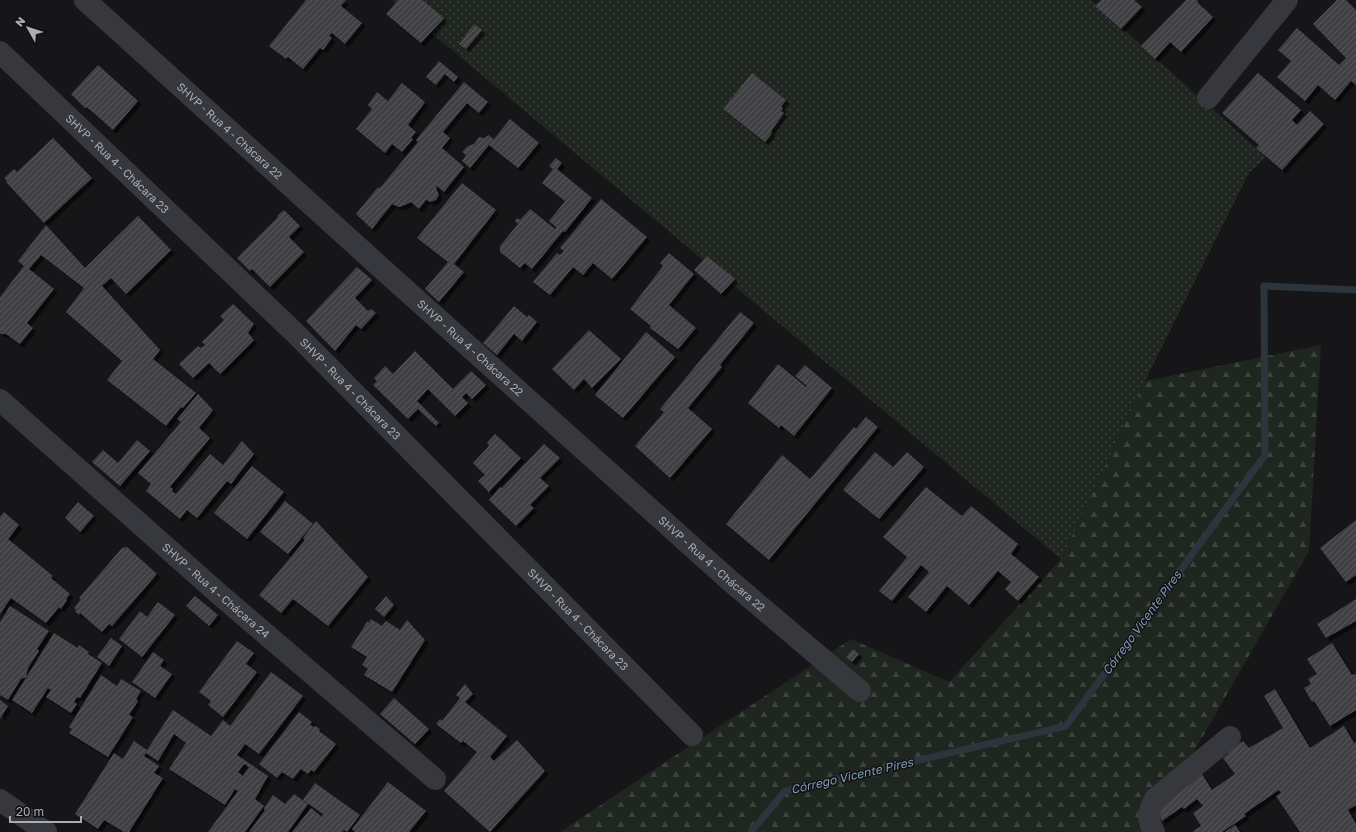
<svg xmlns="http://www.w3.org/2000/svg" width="1356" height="832" viewBox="0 0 1356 832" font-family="'Golos Text',sans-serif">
	<defs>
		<pattern id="forest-firs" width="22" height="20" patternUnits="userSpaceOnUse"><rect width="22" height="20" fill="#1e261f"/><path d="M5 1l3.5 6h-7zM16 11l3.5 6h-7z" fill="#3c433d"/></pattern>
		<pattern id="park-dots" width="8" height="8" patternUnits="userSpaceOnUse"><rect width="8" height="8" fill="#1e261f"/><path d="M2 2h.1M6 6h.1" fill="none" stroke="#3c433d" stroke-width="1.8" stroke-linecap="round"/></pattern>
		<pattern id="building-hatch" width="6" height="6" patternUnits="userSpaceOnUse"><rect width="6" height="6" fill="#404145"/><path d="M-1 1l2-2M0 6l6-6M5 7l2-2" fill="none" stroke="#595a5e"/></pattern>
		<filter id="shadow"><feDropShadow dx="3.5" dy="3.5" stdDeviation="0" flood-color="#0009"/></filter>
	</defs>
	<rect width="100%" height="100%" fill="#161618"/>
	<path fill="url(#forest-firs)" d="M1321,345L1309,551L1148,832H560L851,639L949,682L1061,559L1145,381Z"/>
	<path fill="url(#park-dots)" d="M392,0H1091L1266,157L1249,173L1145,381L1061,559Z"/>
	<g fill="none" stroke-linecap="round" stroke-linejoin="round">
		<path stroke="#2c353c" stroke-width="7" d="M751,832L785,791L1066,726L1265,455L1264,286L1356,290"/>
	</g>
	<path fill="url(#building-hatch)" fill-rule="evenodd" filter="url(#shadow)" d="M306,0H346L341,6L362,23L345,44L332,33L329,36L332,38L323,50L320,48L303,69L288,57L286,59L269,46Z
		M398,0H422L444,18L421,43L386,14Z
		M1101,0H1134L1142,7L1121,29L1095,6Z
		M1186,0H1198L1197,2L1213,17L1181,52L1170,42L1155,59L1141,46Z
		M1337,0H1346L1356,10V85L1351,81L1335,100L1318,85L1305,101L1277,77L1291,61L1278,50L1297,28L1339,65L1346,58L1313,24Z
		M474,24L482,30L466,49L459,44Z
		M439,61L458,77L454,82L445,74L436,85L426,77Z
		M98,65L138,101L113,130L95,114L86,107L85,108L71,94Z
		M752,73L786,100L781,107L783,108L781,111L784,113L772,130L771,132L772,133L765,142L723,109Z
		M1258,73L1301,110L1292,120L1297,125L1310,111L1324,124L1282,170L1256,148L1259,145L1222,113Z
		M464,82L488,102L479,113L467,103L443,132L450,138L442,148L464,167L444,192L437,186L436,188L439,195L436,200L431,202L426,200L419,209L411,202L405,205L399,207L392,204L372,229L356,214L378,187L380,188L418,142L416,140Z
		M402,83L425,102L408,125L416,132L411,138L413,139L402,152L392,144L385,153L356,129L372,109L368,105L377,92L388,101Z
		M510,119L539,143L518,168L489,145L470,168L462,161L466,155L462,152L468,146L474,144L479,137L485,138L488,135L494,139Z
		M53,138L92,178L44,223L6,182L7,181L4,178L14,169L17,172Z
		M556,158L562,163L557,169L592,198L565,232L563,231L532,269L525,263L520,268L500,252V246L518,224L515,221L517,218L520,220L530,209L555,229L557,226L556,227L549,221L565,201L542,183L553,169L549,166Z
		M462,183L496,210L454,264L464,272L439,302L425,289L448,262L417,238Z
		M601,199L647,237L612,279L593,263L583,275L573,267L550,295L533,282L557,253L560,255L564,251L560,248Z
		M284,210L300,226L289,237L304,252L270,287L252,269L250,271L237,258L278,217L277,216Z
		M138,216L171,250L126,294L111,278L102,286L160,350L153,359L196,393L183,408L181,407L166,426L107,380L122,361L66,312L84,288L41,255L29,269L54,289L27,323L33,328L20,344L6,334H0V297L24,266L18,261L46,225L85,268Z
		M669,253L694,274L664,311L669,305L696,328L678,349L650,328L651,326L630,309L663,266L660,263Z
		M707,256L735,279L721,294L694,270Z
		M357,267L372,280L355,298L368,311L371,309L376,313L361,329L356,325L335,351L306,321Z
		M233,304L254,324L248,333L254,340L220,374L209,363L193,378L179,364L198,346L201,348L205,345L202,342L224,320L220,316Z
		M514,306L527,317L529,315L537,322L522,341L514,334L497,355L483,343Z
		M740,312L754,323L720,365L722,367L688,408L712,429L670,478L635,446L664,412L660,409Z
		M589,330L621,359L592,388L584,379L574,390L552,369Z
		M646,332L675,357L623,418L595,395Z
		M415,351L453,389L471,371L486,385L472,399L466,393L462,397L468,403L455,416L428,389L417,401L439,423L436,426L418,409L408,419L373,385L377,381L374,378L385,366L393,374Z
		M778,364L806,387L807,386L795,376L805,365L832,388L794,436L781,425L779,428L748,403Z
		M198,394L213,410L199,428L210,438L170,487L173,489L172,491L176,494L210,454L223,465L242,441L254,454L231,484L227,481L197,518L187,510L180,519L146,491L151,484L138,473L181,422L177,419Z
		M866,417L878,427L769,560L726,524L782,455L810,479L854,427L856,429Z
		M495,434L521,458L488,493V491L478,481L485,475L473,463L489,446L487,443Z
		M137,440L150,451L120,486L92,462L103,450L118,463Z
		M544,444L560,458L540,478L549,486L530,505L534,508L516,526L489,500L500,487L502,488Z
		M875,452L893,467L907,452L924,467L879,519L843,490Z
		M252,466L284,492L247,539L214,513Z
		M926,487L962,516L971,506L1018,544L1011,554L1039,577L1018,601L1005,589L1011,582L998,571L969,605L947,586L926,612L908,597L929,572L921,565L892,601L879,591L907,557L883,537Z
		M285,501L313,524L288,554L260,532Z
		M78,502L94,516L80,532L65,518Z
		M4,512L19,525L8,539L53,576L51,578L70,594L66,599L67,600L61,609L59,607L46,623L11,598L0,614V517Z
		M1356,520V575L1346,582L1320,548Z
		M316,521L368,577L328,626L293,599L281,613L259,595L305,540L303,538Z
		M127,547L157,574L112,626L109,624L102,632L80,613L79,615L75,611L76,609L74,608L81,599L79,598L122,548Z
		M195,596L218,615L209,626L186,606Z
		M386,596L394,605L384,617L375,609Z
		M1356,599V621L1326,638L1317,624Z
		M158,602L175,615L142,657L119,639L140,611L147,617Z
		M10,606L49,631L37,649L39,651L28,668L26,677L21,679L8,700L0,695V622Z
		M371,619L382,626L386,621L400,630L407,620L425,640L392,692L364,675L368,669L362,665L367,657L351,647L367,622H369Z
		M54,633L78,648L79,645L89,652L88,654L102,663L80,698L77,697L74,702L77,704L71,713L46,697L51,690L48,688L32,713L12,700Z
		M111,638L122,646L109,666L97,657Z
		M237,641L254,653L246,664L257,672L223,717L208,705L211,701L199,692Z
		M1332,643L1352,675L1355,674L1356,675V710L1330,726L1314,701L1312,702L1304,688L1311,684L1308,679L1317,674L1307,659Z
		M853,649L859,654L852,662L846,657Z
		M153,652L164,660L160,666L172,674L155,698L132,682Z
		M271,672L303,696L259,754L245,744L237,755L268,776L255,799L264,806L245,832H208L238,791L235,789L225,805L169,769L186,743L174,734L158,761L146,753L144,756L159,766L154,773L163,778L129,832H124L104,820L98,829L75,814L114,753L123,759L134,741L147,750L173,710L211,736L223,720L230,726ZM244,764L249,767L243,776L238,772Z
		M101,675L117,686L121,679L141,691L136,699L138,701L129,715L133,717L108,757L69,733L72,729L69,727Z
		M465,684L473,694L465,702L507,736L490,757L494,761L517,740L545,771L490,832L444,791L477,752L463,741L461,743L436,724L440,719L442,721L460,698L456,695Z
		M1275,689L1310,748L1344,726L1354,743L1356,742V805L1348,810L1356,824V832H1300L1276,796L1281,793L1279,790L1244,814L1246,816L1222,832H1194L1193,831L1201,826L1193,813L1203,806L1197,799L1184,809L1182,807L1162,821L1155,807L1200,771L1212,790L1235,774L1223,758L1229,753L1227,752L1243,741L1249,748L1283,728L1264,696Z
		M394,698L429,729L415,744L380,714Z
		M0,700L8,706L0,719Z
		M299,712L312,722L310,725L314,727L315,726L320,729L319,731L336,744L314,772L311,770L308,774L301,769L293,779L282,772L277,778L259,764Z
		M388,782L426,811L409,832H355L352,829Z
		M315,783L360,815L347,832L344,830L342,832H292L311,808L322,817L323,814L303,800Z
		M294,794L308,804L288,832H249L265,810L264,808L273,795L285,804Z
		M1235,825L1240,832H1225Z"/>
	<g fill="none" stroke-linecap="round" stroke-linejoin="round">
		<g stroke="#37383d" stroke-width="22">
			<path id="s1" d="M85,0L369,257L728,579L860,691"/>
			<path id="s2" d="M0,52L295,333L692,735"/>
			<path d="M1208,98L1287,0"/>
			<path id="s3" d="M0,400L219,594L435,779"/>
			<path d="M0,800L46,832"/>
			<path d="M1154,832C1147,819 1148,812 1155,799L1230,737"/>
		</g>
	</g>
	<g text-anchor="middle" stroke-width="3" stroke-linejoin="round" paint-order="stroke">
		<g font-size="11" fill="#a8adb8" stroke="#111113">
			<text dy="4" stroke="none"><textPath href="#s1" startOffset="195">SHVP - Rua 4 - Chácara 22</textPath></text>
			<text dy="4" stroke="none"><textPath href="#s2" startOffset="162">SHVP - Rua 4 - Chácara 23</textPath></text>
			<text dy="4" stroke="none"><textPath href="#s1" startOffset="519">SHVP - Rua 4 - Chácara 22</textPath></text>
			<text dy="4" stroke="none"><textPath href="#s2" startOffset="486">SHVP - Rua 4 - Chácara 23</textPath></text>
			<text dy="4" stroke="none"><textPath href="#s1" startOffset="843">SHVP - Rua 4 - Chácara 22</textPath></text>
			<text dy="4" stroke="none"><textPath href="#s3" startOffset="288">SHVP - Rua 4 - Chácara 24</textPath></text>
			<text dy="4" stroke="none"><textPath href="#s2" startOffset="810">SHVP - Rua 4 - Chácara 23</textPath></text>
		</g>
		<g font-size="12" font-style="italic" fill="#7f9bb3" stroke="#111113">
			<text transform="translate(1142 623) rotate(-54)" y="4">Córrego Vicente Pires</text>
			<text transform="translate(852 776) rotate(-13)" y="4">Córrego Vicente Pires</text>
		</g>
	</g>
	<g transform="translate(28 28) rotate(309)" stroke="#111113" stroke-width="3" paint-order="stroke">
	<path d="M0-3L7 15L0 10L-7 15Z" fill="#a8adb8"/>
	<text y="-6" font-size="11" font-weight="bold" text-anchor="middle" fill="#a8adb8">N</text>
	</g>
	<path d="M10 816v6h71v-6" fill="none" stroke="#a8adb8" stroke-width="2"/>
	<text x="16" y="816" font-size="12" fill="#a8adb8" stroke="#111113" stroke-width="3" paint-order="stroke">20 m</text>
</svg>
